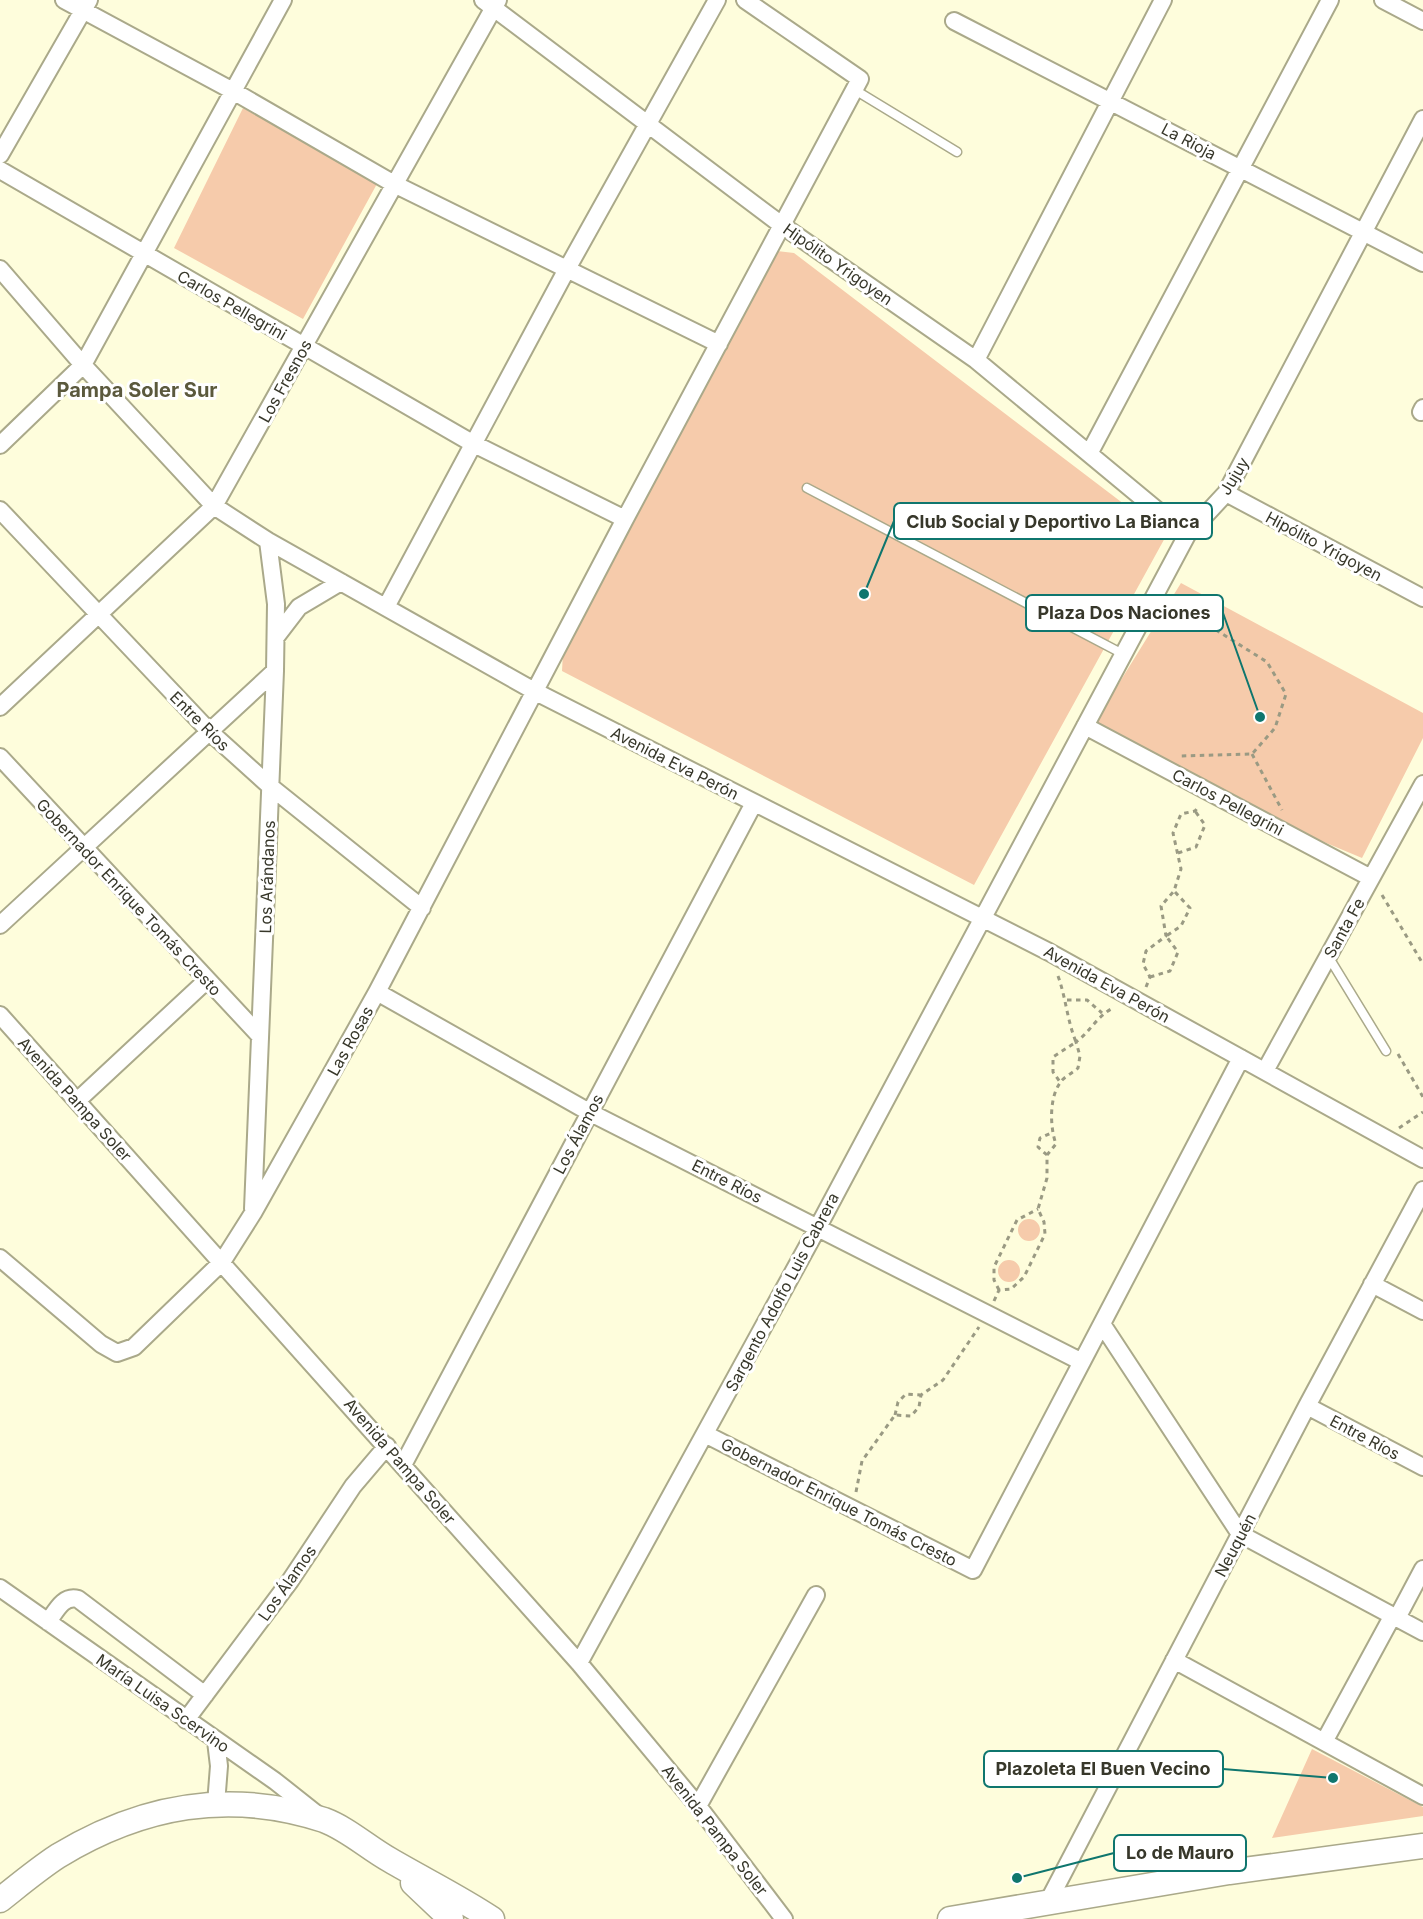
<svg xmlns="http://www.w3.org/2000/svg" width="1423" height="1919" viewBox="0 0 1423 1919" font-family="Inter,sans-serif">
	<rect width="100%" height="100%" fill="#fefddc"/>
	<path fill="#f6cbab" d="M243,108L378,182L303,319L174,248Z
		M777,251L794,253L1166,536L974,885L562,671L563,652Z
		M1181,583L1423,713V738L1362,858L1312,837L1095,722Z
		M1018 1230a11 11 0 1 1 22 0a11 11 0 1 1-22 0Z
		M998 1271a11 11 0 1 1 22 0a11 11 0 1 1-22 0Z
		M1312,1749L1423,1807V1816L1272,1838Z"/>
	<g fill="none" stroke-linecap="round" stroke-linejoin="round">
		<g stroke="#aaa98a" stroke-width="11">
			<path id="lane" d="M855,90L957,152
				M807,488L1123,654
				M1328,956L1386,1051"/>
		</g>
		<g stroke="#aaa98a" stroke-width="20">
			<path id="street" d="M64,0L233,91L394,184L719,344
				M483,0L783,226L976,360L1187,535
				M1383,0L1423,21
				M954,21L1423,263
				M0,155L89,0
				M0,170L472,443L625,519
				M0,269L83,365L214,506L268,541L536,692L1049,952L1423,1159
				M976,360L1163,0
				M1421,412L1423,408
				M0,445L83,365L283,0
				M1090,452L1330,0
				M1226,493L1423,598
				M0,510L210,732L271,787L422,908
				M386,607L567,269L717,0
				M276,637L299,607L341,582
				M0,707L214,506L498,0
				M1085,726L1371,878
				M0,757L260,1036
				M0,925L275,671
				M377,992L589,1112L1082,1362
				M0,1015L579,1663L698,1806L784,1919
				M1265,1071L1423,784
				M77,1101L206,981
				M253,1209L275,671L276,604L268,541
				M0,1258L101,1344L117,1353L134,1347L222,1262L253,1213L377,992L625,519L860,79L745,0
				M1372,1284L1423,1311
				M1102,1324L1240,1534L1423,1632
				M1307,1406L1423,1467
				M705,1434L973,1570L1241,1058
				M403,1465L754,803
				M0,1588L275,1781L318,1815
				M1397,1618L1423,1569
				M48,1622C56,1611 63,1595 78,1599L205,1695
				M1174,1660L1423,1796
				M579,1663L818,1227L1187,535L1226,493L1423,119
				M186,1720L290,1581L353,1486L387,1446
				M1324,1742L1393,1615
				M216,1804L219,1766L216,1741
				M698,1806L816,1595
				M1049,1900L1307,1406L1423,1190"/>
		</g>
		<g stroke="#aaa98a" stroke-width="27">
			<path id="secondary" d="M413,1883L451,1919
				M0,1900C19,1885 38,1869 58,1856C142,1805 229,1789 324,1820C348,1829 367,1847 390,1860C424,1880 459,1897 492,1919
				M950,1919L1229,1872L1423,1846"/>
		</g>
		<path stroke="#9a9a83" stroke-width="3" stroke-dasharray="4.5 4.5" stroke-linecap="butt" d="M1170,601L1267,662L1286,694L1275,728L1252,754L1180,756
			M1252,754L1282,810
			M1178,853L1196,847L1205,825L1195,811
			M1382,895L1423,964
			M1058,976C1066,998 1067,1020 1076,1042L1053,1057V1072L1060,1082
			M1150,977L1170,971L1178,952L1166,936L1181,926L1190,908L1174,891
			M1146,987L1150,977L1143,964L1146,951L1166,936L1161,906L1174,891L1181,869L1173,833L1181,814L1195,811L1199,806
			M1067,1000H1087L1102,1013
			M1398,1054L1423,1097
			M1399,1128L1423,1112
			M1047,1155L1038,1147L1040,1138L1051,1133
			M999,1290L994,1280V1267L1017,1220L1038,1209
			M994,1301L999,1290L1011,1289L1024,1277L1045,1234L1044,1222L1038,1209L1047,1178V1155L1056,1144C1050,1128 1049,1098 1060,1083C1063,1077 1073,1073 1078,1068L1080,1056L1076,1042C1090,1032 1097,1016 1113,1008
			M895,1415L898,1402L906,1394L921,1395
			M856,1492L862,1461L895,1415L911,1416L919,1407L921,1395L943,1380L979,1327"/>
		<use href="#lane" stroke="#fff" stroke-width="8"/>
		<use href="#street" stroke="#fff" stroke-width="16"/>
		<use href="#secondary" stroke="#fff" stroke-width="24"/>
	</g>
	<g text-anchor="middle" stroke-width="6" stroke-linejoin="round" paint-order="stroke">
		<g font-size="16" fill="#37372a" stroke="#fff">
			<text transform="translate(1189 141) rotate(28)" y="6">La Rioja</text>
			<text transform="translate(838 264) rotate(35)" y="6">Hipólito Yrigoyen</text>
			<text transform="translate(232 305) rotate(30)" y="6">Carlos Pellegrini</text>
			<text transform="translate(285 381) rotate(-61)" y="6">Los Fresnos</text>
			<text transform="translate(1234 476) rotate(-59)" y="6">Jujuy</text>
			<text transform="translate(1324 546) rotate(28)" y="6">Hipólito Yrigoyen</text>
			<text transform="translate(200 721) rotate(45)" y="6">Entre Ríos</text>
			<text transform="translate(675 763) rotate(27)" y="6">Avenida Eva Perón</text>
			<text transform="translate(1228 802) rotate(28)" y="6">Carlos Pellegrini</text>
			<text transform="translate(267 877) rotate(-88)" y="6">Los Arándanos</text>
			<text transform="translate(129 897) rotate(47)" y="6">Gobernador Enrique Tomás Cresto</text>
			<text transform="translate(1344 928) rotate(-61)" y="6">Santa Fe</text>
			<text transform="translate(1107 984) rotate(29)" y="6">Avenida Eva Perón</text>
			<text transform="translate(350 1041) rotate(-61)" y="6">Las Rosas</text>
			<text transform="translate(75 1099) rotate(48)" y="6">Avenida Pampa Soler</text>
			<text transform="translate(578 1134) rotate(-62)" y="6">Los Álamos</text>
			<text transform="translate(727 1181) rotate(27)" y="6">Entre Ríos</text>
			<text transform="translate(782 1292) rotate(-62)" y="6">Sargento Adolfo Luis Cabrera</text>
			<text transform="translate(1365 1437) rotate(28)" y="6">Entre Ríos</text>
			<text transform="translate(400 1461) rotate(49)" y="6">Avenida Pampa Soler</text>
			<text transform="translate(839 1502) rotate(27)" y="6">Gobernador Enrique Tomás Cresto</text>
			<text transform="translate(1235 1545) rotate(-62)" y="6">Neuquén</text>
			<text transform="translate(287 1583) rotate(-55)" y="6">Los Álamos</text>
			<text transform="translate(163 1703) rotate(35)" y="6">María Luisa Scervino</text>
			<text transform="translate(715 1830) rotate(52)" y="6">Avenida Pampa Soler</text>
		</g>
		<g font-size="20" font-weight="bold" fill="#5b593d" stroke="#fff">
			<text x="137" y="397">Pampa Soler Sur</text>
		</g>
	</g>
	<path fill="none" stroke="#0f766e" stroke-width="2" d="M864 594L894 521M1260 717L1223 613M1333 1778L1223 1769M1017 1878L1114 1853"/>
	<g fill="#0f766e" stroke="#fff" stroke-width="2">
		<circle cx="864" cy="594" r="6"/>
		<circle cx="1260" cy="717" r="6"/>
		<circle cx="1333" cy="1778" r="6"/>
		<circle cx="1017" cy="1878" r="6"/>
	</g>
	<g fill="#fff" stroke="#0f766e" stroke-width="2">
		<rect x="894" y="503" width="318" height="36" rx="6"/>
		<rect x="1026" y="595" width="197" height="36" rx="6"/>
		<rect x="984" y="1751" width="239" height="36" rx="6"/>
		<rect x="1114" y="1835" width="132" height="36" rx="6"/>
	</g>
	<g font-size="18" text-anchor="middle" font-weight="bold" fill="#37372a">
		<text x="1053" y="528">Club Social y Deportivo La Bianca</text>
		<text x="1124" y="619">Plaza Dos Naciones</text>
		<text x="1103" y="1775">Plazoleta El Buen Vecino</text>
		<text x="1180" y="1859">Lo de Mauro</text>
	</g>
</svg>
